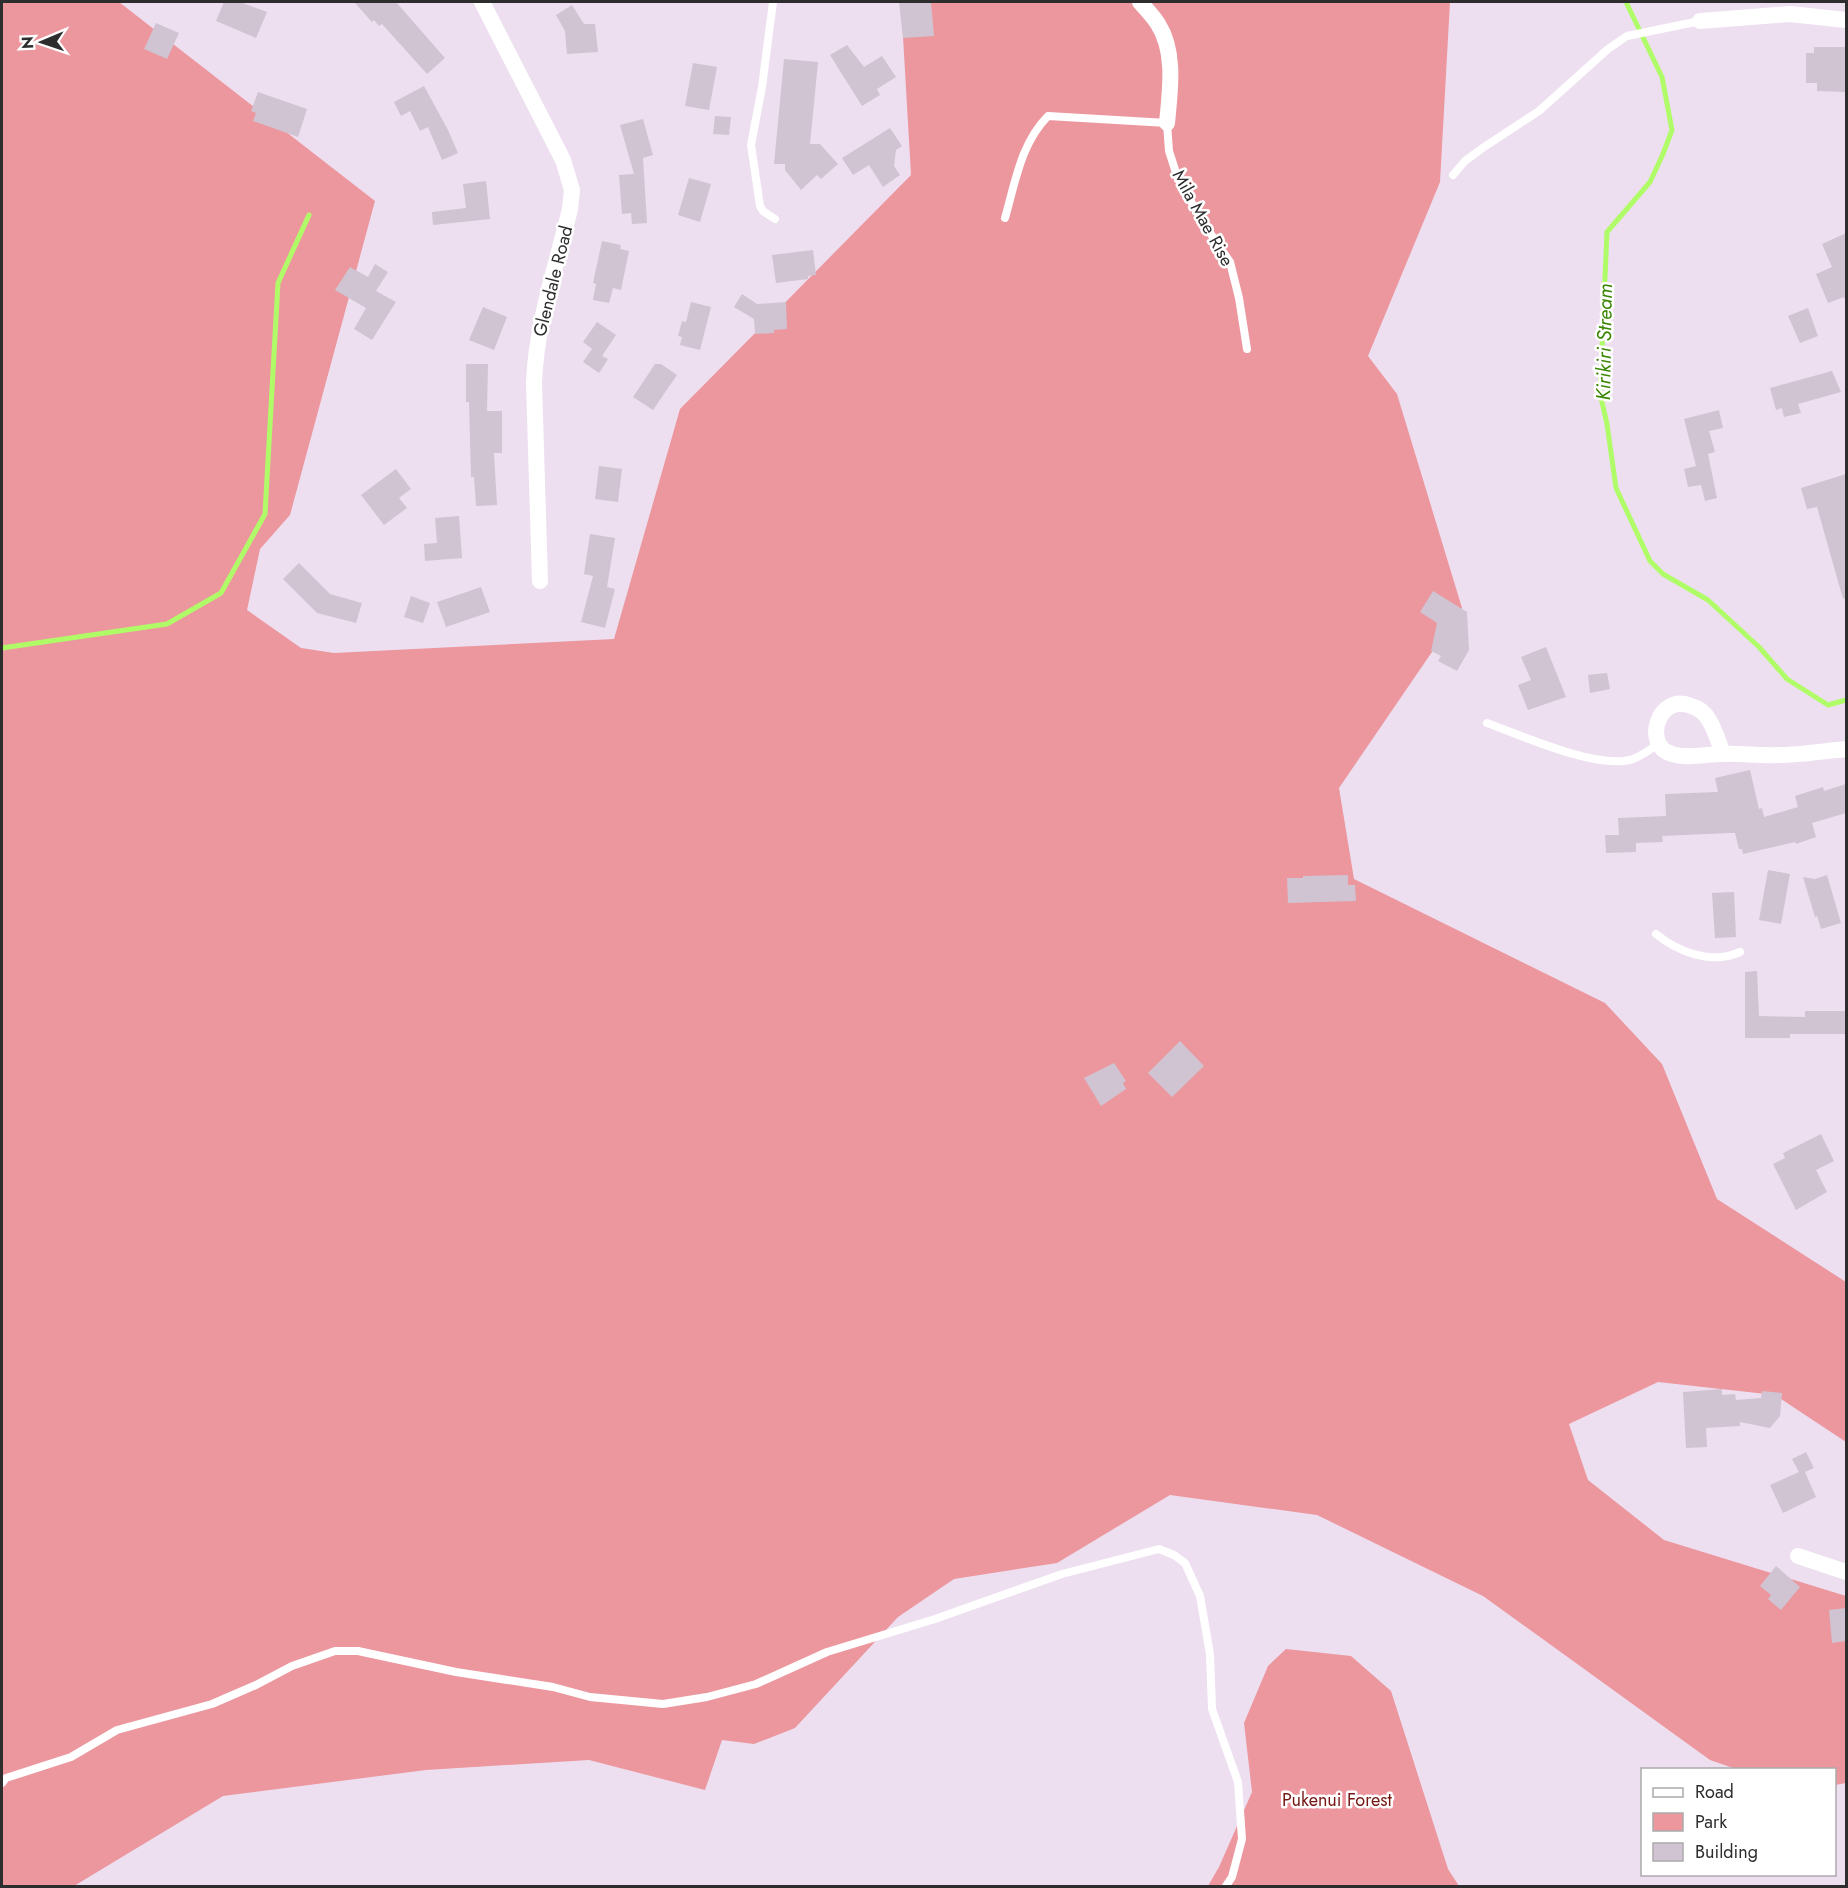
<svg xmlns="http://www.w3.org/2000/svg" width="1848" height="1888" viewBox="0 0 1848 1888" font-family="Jost,sans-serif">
	<rect width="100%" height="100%" fill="#eddff0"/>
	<path fill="#ec969e" d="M2,2H119L375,201L290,515L260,549L247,610L301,648L334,653L614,639L680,409L911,175L901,2H1450L1440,182L1368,356L1397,394L1462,608L1339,788L1354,879L1605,1003L1662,1064L1717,1199L1846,1282V1442L1775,1395L1658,1382L1569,1424L1588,1480L1664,1540L1846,1596V1783L1835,1785L1834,1770L1736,1769L1710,1760L1483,1596L1317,1515L1170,1495L1057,1563L954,1579L898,1617L795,1728L754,1744L722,1740L705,1790L589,1760L426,1770L223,1796L74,1886H2Z
		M1286,1649L1351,1656L1391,1691L1448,1869L1459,1886H1208L1219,1867L1252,1792L1244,1723L1268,1666Z"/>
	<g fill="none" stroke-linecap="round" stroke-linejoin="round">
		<path stroke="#b0fc68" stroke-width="5" d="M1626,2L1662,77L1672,130L1663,154L1650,182L1607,232L1600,393L1607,424L1616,488L1650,561L1663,574L1708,600L1759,647L1787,679L1828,705L1846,700
			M2,648L167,624L221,593L265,514L278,283L309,215"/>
	</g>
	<path fill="#d0c3d2" d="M224,2H240L267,12L256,38L216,21Z
		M354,2H396L445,58L427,74L382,24L379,26L374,20L372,22Z
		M899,2H931L934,36L903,38Z
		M572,5L584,24H595L598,52L567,54L565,31L556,15Z
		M156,23L179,33L167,59L144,49Z
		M847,45L864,67L882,56L896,77L877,89L880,95L862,106L830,55Z
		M1814,47H1846V92L1817,91V83H1806V53H1814Z
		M784,59L818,62L810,144H820L838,164L821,179L817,175L801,190L785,170V164H774Z
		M693,63L717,67L709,110L685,106Z
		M424,86L448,130L458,153L442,160L428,127L420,131L410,111L401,116L394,102Z
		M258,92L307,109L298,137L253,121L256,113L251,111Z
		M715,116L731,117L729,135L713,134Z
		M643,119L653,155L643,158L647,223L632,224L631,213L622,214L619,175L634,174L620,125Z
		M890,128L902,146L896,150L894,166L900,175L883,187L869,165L853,175L842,158Z
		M689,178L711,184L700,222L678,215Z
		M486,181L490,219L433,225L432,212L466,208L463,184Z
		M1846,233V302L1844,297L1828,303L1816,274L1832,267L1822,244Z
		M602,241L621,245L620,249L629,251L621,290L613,288L609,303L593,300L596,284L593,283Z
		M813,250L816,275L808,276V279L776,283L772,255Z
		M375,264L388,272L376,291L396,302L372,340L354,329L366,308L335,290L350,267L368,277Z
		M742,294L757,304L786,302L787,329L774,330V333L755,334L754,319L734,307Z
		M691,302L711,307L700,350L680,345L682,337L678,336L682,321L686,322Z
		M483,307L507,317L494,350L469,340Z
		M1808,308L1818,336L1800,343L1788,316Z
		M597,322L616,335L602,356L608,359L599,373L583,362L592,349L583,342Z
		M466,364H488L487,411H502V453H494L497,505L476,506L474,477H471L469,402H466Z
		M655,364H661L677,375L653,410L633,397Z
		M1832,371L1841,392L1798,404L1801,413L1784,417L1782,408L1776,410L1770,388Z
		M1719,410L1723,428L1709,431L1715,452L1708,454L1717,498L1705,501L1701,485L1688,487L1684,469L1696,466L1684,419Z
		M599,466L622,469L618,502L595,499Z
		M396,469L411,489L399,498L407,508L384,525L361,495Z
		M1846,474V598L1843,599L1817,507L1807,509L1801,488Z
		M459,516L462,558L425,561L424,544L437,543L435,518Z
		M590,534L615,538L607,587L615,589L605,628L581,622L593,576L584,574Z
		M299,563L330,594L362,603L356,623L317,613L283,579Z
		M481,587L490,612L446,627L437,602Z
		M1433,591L1467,612L1469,650L1457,671L1438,661L1441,656L1431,651L1437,623L1420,612Z
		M411,596L430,603L423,623L404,617Z
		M1546,647L1566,697L1528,710L1518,685L1531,680L1521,657Z
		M1607,673L1610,689L1590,693L1588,675Z
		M1750,770L1759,809L1762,808L1764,817L1798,807L1795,796L1823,787L1824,791L1846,784V813L1812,823L1816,837L1796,844L1795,842L1743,854L1742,849H1739L1735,833H1730L1662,836L1663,842L1636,843V852L1606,853L1605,835H1619L1618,818L1666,816L1665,794L1718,792L1715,778Z
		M1768,870L1790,874L1781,924L1759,920Z
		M1348,875V885H1355L1356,901L1288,903L1287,878H1303V876Z
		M1827,875L1841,923L1821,929L1817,916L1815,917L1803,877L1815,879Z
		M1734,892L1736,937L1715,938L1712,893Z
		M1757,971L1759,1016L1805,1017V1011H1846V1034H1790V1038H1745V972Z
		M1180,1041L1204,1066L1172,1097L1148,1073Z
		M1114,1063L1126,1081L1123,1083L1126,1089L1101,1106L1084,1078Z
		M1821,1134L1834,1161L1816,1170L1827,1192L1796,1210L1773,1164L1785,1158L1783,1153Z
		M1722,1389V1395L1735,1394L1736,1400L1761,1398L1762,1391L1782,1393L1780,1416L1770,1428L1740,1422V1426L1706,1428L1707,1447L1686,1448L1683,1392Z
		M1806,1452L1814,1468L1805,1472L1816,1497L1783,1513L1770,1485L1799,1472L1792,1459Z
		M1776,1566L1800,1587L1781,1610L1768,1599L1771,1595L1760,1586Z
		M1846,1608V1641L1832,1643L1829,1610Z"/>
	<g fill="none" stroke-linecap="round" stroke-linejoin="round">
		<path stroke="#fff" stroke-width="8" d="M773,2L762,87L751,145L760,206L763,211L775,219
			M1453,175L1465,161L1484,147L1539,111L1608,49L1627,36L1700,21
			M1005,218C1015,183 1021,143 1048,116L1167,123L1169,151L1178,179L1204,224L1230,262L1239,298L1247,349
			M1487,723C1523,736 1593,768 1630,760C1641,757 1649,750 1658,744
			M1656,934C1678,952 1712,965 1740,952
			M2,1783L6,1778L71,1757L117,1730L212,1704L256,1685L292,1666L335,1651H358L456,1672L553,1687L590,1697L663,1704L707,1697L756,1684L827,1652L935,1619L1062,1574L1159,1549L1174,1555L1185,1563L1200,1596L1210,1654L1212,1709L1238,1782L1242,1839L1232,1877L1226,1886"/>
		<path stroke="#fff" stroke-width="16" d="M482,2L563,160L572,190L570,209C556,267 536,324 534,383L540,581
			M1140,2C1146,9 1153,16 1158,24C1176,52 1170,91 1167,123
			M1700,21L1790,14L1846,20
			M1723,754C1719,742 1715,730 1709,720C1705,713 1699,708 1691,706C1658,692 1642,746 1672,754C1687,759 1706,754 1722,754C1741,753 1759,756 1778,755C1800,755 1824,751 1846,749
			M1798,1556L1846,1572"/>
	</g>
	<g text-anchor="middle" stroke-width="5" stroke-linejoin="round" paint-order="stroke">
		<g font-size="18" fill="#2d2d2d" stroke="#fff">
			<text transform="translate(1203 218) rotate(61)" y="6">Mila Mae Rise</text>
			<text transform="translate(553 281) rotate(-76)" y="6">Glendale Road</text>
		</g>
		<g font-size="18" fill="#751713" stroke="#fff">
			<text x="1337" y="1806">Pukenui Forest</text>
		</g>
		<g font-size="20" font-style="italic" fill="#3a8704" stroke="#fff">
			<text transform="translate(1604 342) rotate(-89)" y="7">Kirikiri Stream</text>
		</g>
	</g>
	<rect width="1848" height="1888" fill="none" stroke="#2d2d2d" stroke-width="6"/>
	<rect x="1641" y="1768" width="195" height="108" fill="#ffffff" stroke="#ababab" stroke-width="1.5"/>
	<rect x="1653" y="1788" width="30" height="9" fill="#ffffff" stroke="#ababab" stroke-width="1.5"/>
	<text x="1695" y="1798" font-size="18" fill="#2d2d2d">Road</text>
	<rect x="1653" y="1813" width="30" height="18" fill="#ec969e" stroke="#ababab" stroke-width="1.5"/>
	<text x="1695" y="1828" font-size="18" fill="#2d2d2d">Park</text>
	<rect x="1653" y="1843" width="30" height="18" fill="#d0c3d2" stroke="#ababab" stroke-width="1.5"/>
	<text x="1695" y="1858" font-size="18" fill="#2d2d2d">Building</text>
	<g transform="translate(42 42) rotate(268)" stroke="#ffffff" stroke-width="4.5" paint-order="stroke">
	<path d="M0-4.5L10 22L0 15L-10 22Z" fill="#2d2d2d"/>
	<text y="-9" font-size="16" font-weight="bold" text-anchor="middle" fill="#2d2d2d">N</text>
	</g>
</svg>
